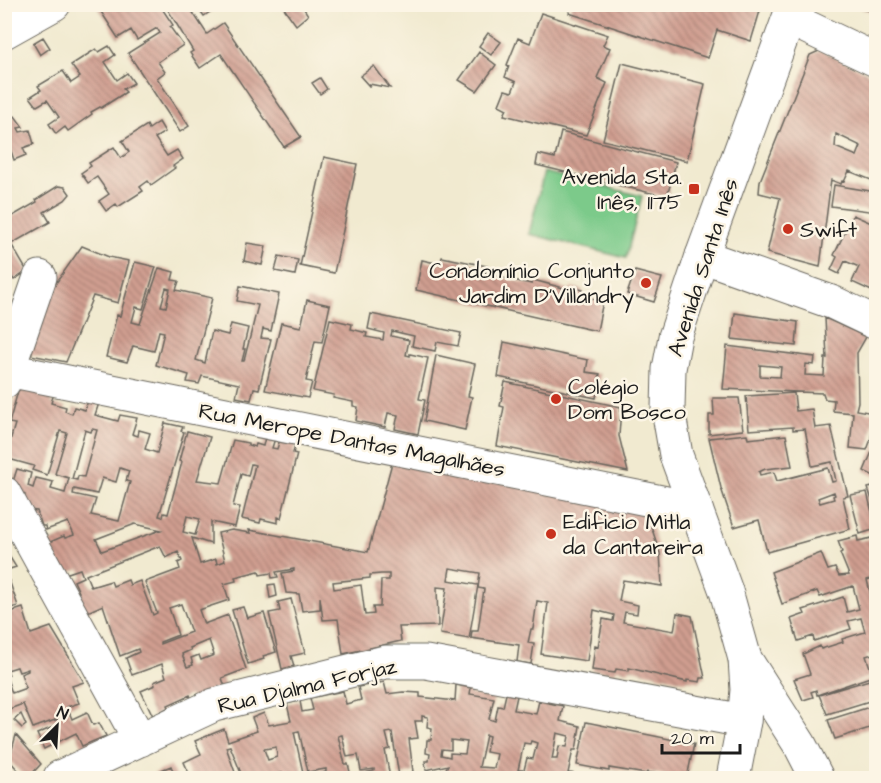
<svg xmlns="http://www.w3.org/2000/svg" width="881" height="783" viewBox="0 0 881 783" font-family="'Architects Daughter',sans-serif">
	<defs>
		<pattern id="building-back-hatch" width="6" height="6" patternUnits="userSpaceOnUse" patternTransform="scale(1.5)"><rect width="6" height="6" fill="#d09e90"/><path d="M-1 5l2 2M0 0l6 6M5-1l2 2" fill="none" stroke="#a88075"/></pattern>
	</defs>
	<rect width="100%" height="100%" fill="#fcf5e5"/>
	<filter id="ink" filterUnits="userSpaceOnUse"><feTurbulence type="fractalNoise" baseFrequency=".0167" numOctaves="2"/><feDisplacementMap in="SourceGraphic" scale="12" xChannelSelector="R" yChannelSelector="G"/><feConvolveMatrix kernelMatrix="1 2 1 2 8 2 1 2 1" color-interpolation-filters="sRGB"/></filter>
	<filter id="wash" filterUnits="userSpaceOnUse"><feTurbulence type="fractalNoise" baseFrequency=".008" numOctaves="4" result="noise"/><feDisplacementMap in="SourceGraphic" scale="24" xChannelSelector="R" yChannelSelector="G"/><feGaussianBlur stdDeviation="1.35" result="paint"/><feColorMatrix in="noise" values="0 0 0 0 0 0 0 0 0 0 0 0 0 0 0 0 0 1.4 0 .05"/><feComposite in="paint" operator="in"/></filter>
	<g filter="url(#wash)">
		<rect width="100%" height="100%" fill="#f1ead0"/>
		<path fill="#7cca8a" stroke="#4c7353" stroke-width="1.5" d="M544,172L642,196L626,258L529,234Z"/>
		<g id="blocks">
			<path fill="url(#building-back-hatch)" fill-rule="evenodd" d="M96,4H117L118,6L121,4H159L173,25L170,27L183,45L158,62L165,72L157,78L189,126L180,132L128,53L160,33L157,28L137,40L131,30L118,38Z
				M281,4H301L308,15L296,25Z
				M572,4H730L737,7L738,4H744L760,11L751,41L717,30L708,58L569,13Z
				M859,4H876V12L862,9Z
				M165,5H188L207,34L223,23L301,137L284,147L221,54L200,68L190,53L193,51Z
				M196,5H220L204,16Z
				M541,13L608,35L603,45L610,48L597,78L607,83L586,135L504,115L507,109L499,105L505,90L512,92L516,82L505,77L509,66L507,65L518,38L530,43Z
				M488,33L501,42L491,55L479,46Z
				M43,37L50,48L40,55L33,43Z
				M109,46L115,55L105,62L117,80L127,73L134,83L123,89L126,92L101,108L100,107L91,112L92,114L68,131L65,127L56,134L49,124L59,117L47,100L37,106L30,97L41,90L38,86L63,71L71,83L80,77L71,65L96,49L99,52Z
				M821,50L876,77V182L849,171L844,182L842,181L841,184L831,180L820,267L767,253L780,198L759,193L760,181L810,55ZM836,134L861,146L857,156L835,147Z
				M479,52L496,65L477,91L459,80Z
				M622,63L705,84L687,161L603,140Z
				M374,66L390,88L369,84V86L360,76Z
				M320,78L327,89L320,94L312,83Z
				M5,104L10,117L15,116L23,127L18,128L20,132L30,130L34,144L23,148L26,155L14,160L11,151L8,153L5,145V139L10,137L9,132L4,134Z
				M159,122L165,132L155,138L167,156L177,150L183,159L173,166L175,168L151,185L148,181L140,187L143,191L118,207L116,204L106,211L99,201L109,194L97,177L88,183L81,173L91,166L89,163L114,147L121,158L129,152L122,141L147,125L149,129Z
				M561,132L676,162L667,197L536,165L538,154L555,158Z
				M324,157L357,164L334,273L300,266Z
				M834,185L876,192V212L831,206Z
				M58,186L65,187L70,194L65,200L44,212L50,222L11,244L27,271L14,280L12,277L4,283V221L37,202L36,200Z
				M853,215L876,225V293L852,282L859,267L845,261L839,274L831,270L837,257L834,255Z
				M247,243L266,246L262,265L244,261Z
				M82,246L109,257L129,261L118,303L93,296L66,362L26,354L56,283Z
				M279,256L298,260L295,275L275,271Z
				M442,257L487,266L485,274L532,284L533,280L571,290V287L583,290L582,296L603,301L597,331L416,290L422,260L440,264Z
				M135,262L156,267L143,309L136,307L132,322L140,324L159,268L174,272L172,280L179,281L176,290L212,298L196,360L205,363L212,331L228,335L231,324L248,328L243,349H245L242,361H244L258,305L237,301L240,286L279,294L271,331L263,329L261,338L271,339L259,389L254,388L251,400L236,397L239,384L202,376L199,384L187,382L189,375L156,365L164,332L159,331L154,351L133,346L127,362L106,357L117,315L120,316ZM166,288L170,289L166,307L161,306Z
				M635,271L662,278L654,302L627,294Z
				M7,300L14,309L4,331V302Z
				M307,300L330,305L322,342L315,341L306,381L312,382L308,398L265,390L281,323L301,327Z
				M735,313L798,322L796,346L732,339Z
				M371,314L461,333L458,346L437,342L435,351L412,346L414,336L392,331L391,336L409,340L406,355L410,356V354L428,358L419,399L425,400L418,434L395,429L398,415L388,413L385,427L356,421L358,407L353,406V402L333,398L334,395L313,391L330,319L352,324L351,329L367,333L366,337L383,340L384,333L368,329Z
				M825,318L866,337L857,353L858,402L856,410L874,413L871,439L867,450L850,448L853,413L833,411L834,400L825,399L823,393L723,389L727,346L815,357L814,365L806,364L805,375L824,376L825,358H827ZM760,365L781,367L780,377L760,376Z
				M504,342L588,360L586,372L600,374L596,398L498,377Z
				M436,355L475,364L468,396L472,397L465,430L424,421Z
				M505,382L621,407L619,436L628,472L497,446L504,407L500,406Z
				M28,384L55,390L51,403L66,407L65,411L72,414L74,407L85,410L88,400L99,403L95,415L118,421L120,415L137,418L132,434L138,436L139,430L150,433L145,449L157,453L165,423L183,427L181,431L184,432L159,516L163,517L164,513L168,514L182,462L179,461L187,431L210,437L197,480L221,483L233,440L248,443V445L255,447L256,444L263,446L266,433L276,435L272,448L277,449L281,436L297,440L293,453L297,454L281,518L278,517V523L261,519L260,523L242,519L255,465L251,464L248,476L241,474L233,506L240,507L235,527L211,522V544L192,538L200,564L216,559L217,564L225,561L218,533L232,530L250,533L249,530L368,552L393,459L634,508L648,518L652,529L660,553L662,586L623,580L619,601L638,605L637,614L625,612L623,622L674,631L677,613L692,616L705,678H701L700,682L687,680V682L629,668V671L616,669L615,673L592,670L595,646L598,647L603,619L613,621L614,615L594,610L587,661L541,654L548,603L537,601L533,629H531L528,643L534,644L531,664L517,662L519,645L471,638L472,631H478L484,589L478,588L480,573L450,568L448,580L478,585L469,639L440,634L447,588L437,587L438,626L399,627L401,641L343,654L338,619L323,620L320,597V609L302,611L299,594L286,593L282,573L294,571V569L276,572L278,577L272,578L271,573L260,575L259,571L235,577L236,581L224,584L229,600L199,610L204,624L228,615L246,669L222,678L226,690L192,700L190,695L168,705L169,707L153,716L141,691L155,685L154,682L166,677L162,664L132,675L126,658L139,652L138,649L120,656L103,605L83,614L72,595L79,592L74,581L83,577L80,569L65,574L43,545L64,536L65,538L74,535L68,522L46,530L45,526H42L37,511L21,509L25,495L10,491L17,469L31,473L28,486L33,488L36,478L53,482L51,489L65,493L69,478L55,474L67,433L60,431L47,475L32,470L34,466L5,458L15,424L9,423L18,391ZM92,429L97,430L84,477L78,476L77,480L72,479L85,430L91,432ZM120,468L129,471L126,481L130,482L119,521L91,515L96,499L73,494L74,489L97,494L102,478L116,482ZM187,516L200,519L195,535L183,532ZM135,524L161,530L102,551L96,539ZM160,546L166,558L178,552L182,561L178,563L180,569L145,582L157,613L153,615L140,581L130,585L128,580L113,586L111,581L91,587L86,575ZM381,574H389V580H381L380,607H373L374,614L365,615L361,585L334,589L333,582L370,578V575ZM181,604L191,632L160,644V642L178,635L169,608ZM209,640L214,655L201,660L199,655L191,658L193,665L187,667L182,654L191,650L190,648Z
				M794,393L796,411L812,409L815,428L831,426L848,496L843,497L850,529L767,552L759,520L734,527L721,488L709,438L747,434L748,439L786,435L792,466L765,469L759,472L760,475L774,472L777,481L828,468L832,482L836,481L832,462L812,466L805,429L793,430V427L749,430L746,396ZM834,492L835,495L833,496L834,499L820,503L818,498Z
				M713,398H739L743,430L709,434V415H714Z
				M876,442V477L864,471Z
				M876,486V512L868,488Z
				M867,492L876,529L860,534L850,495Z
				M857,536L858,541L872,538L876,557V577L867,580L876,616V653L866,656L873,676L817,695L816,690L811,692L813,697L803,700L794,679L810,674L803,654L820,646L821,649L843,642L842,639L865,632L861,618L848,621L851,629L814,641L813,636L798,641L791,619L805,614L803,610L843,597L847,612L859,609L853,586L820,597L817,591L782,604L771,572L821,553L828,570L835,568L839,576L849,575L840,553L842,552L838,541Z
				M4,548L16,567L4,571Z
				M9,580L18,606L4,610V581Z
				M275,584L277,596L270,598L268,585Z
				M291,599L305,653L291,656L294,666L282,669L269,613L280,611L278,602Z
				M243,607L247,618L264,613L276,652L263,656L264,659L248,664L232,610Z
				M23,608L31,634L51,627L84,682L72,686L79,703L67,707L72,719L87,712L93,725L99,723L106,736L82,746L76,733L44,749L37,734L60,724L58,719L33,728L23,704L4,711V614ZM17,667L19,672L28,669V671L21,674L26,688L12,693L6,676L9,675L7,670Z
				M876,678V699L827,714L819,695Z
				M384,682L387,694L403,692L420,693V697L455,701L456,685L471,688L470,694L494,698L489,719L495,721L498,706L503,707L506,694L517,696L514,710L536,714L539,701L563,706L560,721L580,726L576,750H573L568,773L609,777L608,778H441L448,765L426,770L425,761H429L430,754L426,753L427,740H431L432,728L427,727L428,717L422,716V721H415L418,738L409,739L413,772L399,776L392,732L386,733L390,749L385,750L390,778H283L282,773L274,775L275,778H243L230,746L226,747L237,778H191L184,762L201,754L195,741L224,729L228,741L257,731L252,718L264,713L269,725L291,721L287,704L290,703L300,701L302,712L313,710L310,698L343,691L346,704L361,700L358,687ZM299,731L308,772L326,769V772L304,777L294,732ZM557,733L569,736L567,747L559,746L557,759H552ZM342,735L347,757L358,755L361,771L374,769V771L351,776L348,764H345L338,736ZM486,735L489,736L486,752L497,754L494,768L479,767ZM451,740L467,742L465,754L450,753V757L441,755L442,749L451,750ZM531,741L537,743L533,759L527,758L524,770H518L524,743L530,744ZM276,747L277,757L268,760L264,749Z
				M876,705V726L835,739L828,720Z
				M21,714L26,725L22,728L14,720Z
				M586,722L694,744L687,778H667L668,776L647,772L646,774L609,768V771L577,765Z
				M16,735L41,764L28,778H25L9,760Z
				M4,742L9,746L6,765H4Z
				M171,766L176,778H156L154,773Z"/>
		</g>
	</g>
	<g filter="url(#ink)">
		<use href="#blocks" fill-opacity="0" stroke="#67645b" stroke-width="1.5"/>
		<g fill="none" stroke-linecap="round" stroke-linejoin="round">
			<g stroke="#67645b" stroke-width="35">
				<path id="minor" d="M790,19L876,60
					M4,32L54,4
					M702,256L834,303L876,323
					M8,370L696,509
					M4,382L40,277
					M4,493L140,740
					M745,659L800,745L817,778
					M60,777L214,705L385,662H426L744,721"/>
			</g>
			<g stroke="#67645b" stroke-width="35">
				<path id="major" d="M733,778L744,721L747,690L745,659L726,591L676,455L668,409L669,369L675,337L702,256L794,4"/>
			</g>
			<use href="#minor" stroke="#fff" stroke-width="33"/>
			<use href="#major" stroke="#fff" stroke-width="33"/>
		</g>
	</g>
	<g fill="#c8321e" stroke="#fcf5e5" stroke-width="2">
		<rect x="688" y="183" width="12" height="12" rx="3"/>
		<circle cx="788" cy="229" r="6"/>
		<circle cx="646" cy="283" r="6"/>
		<circle cx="556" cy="399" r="6"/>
		<circle cx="551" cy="534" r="6"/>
	</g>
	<g text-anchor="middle" stroke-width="5" stroke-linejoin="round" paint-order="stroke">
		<g font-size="22" fill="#1c1c1c" stroke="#fcf5e5" text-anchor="start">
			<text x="682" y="184" text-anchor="end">Avenida Sta.<tspan x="682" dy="25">Inês, 1175</tspan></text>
			<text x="800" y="237">Swift</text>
			<text x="634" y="278" text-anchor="end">Condomínio Conjunto<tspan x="634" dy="25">Jardim D'Villandry</tspan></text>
			<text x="568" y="394">Colégio<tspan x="568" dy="25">Dom Bosco</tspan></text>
			<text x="563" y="529">Edificio Mitla<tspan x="563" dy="25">da Cantareira</tspan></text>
		</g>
		<g font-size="22" fill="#1c1c1c" stroke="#fcf5e5">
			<text transform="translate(702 267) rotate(-72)" y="8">Avenida Santa Inês</text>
			<text transform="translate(352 439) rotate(11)" y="8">Rua Merope Dantas Magalhães</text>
			<text transform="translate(307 685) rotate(-13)" y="8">Rua Djalma Forjaz</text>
		</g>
	</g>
	<rect width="881" height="783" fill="none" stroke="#fcf5e5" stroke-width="24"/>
	<g transform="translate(57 726) rotate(24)" stroke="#fcf5e5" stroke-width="4.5" paint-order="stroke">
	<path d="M0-4.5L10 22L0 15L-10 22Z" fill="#1c1c1c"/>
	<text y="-9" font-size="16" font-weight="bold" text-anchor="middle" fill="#1c1c1c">N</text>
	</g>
	<path d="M662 744v9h78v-9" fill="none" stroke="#1c1c1c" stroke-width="3"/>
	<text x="671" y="744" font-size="18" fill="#1c1c1c" stroke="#fcf5e5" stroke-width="4.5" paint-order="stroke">20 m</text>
</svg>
